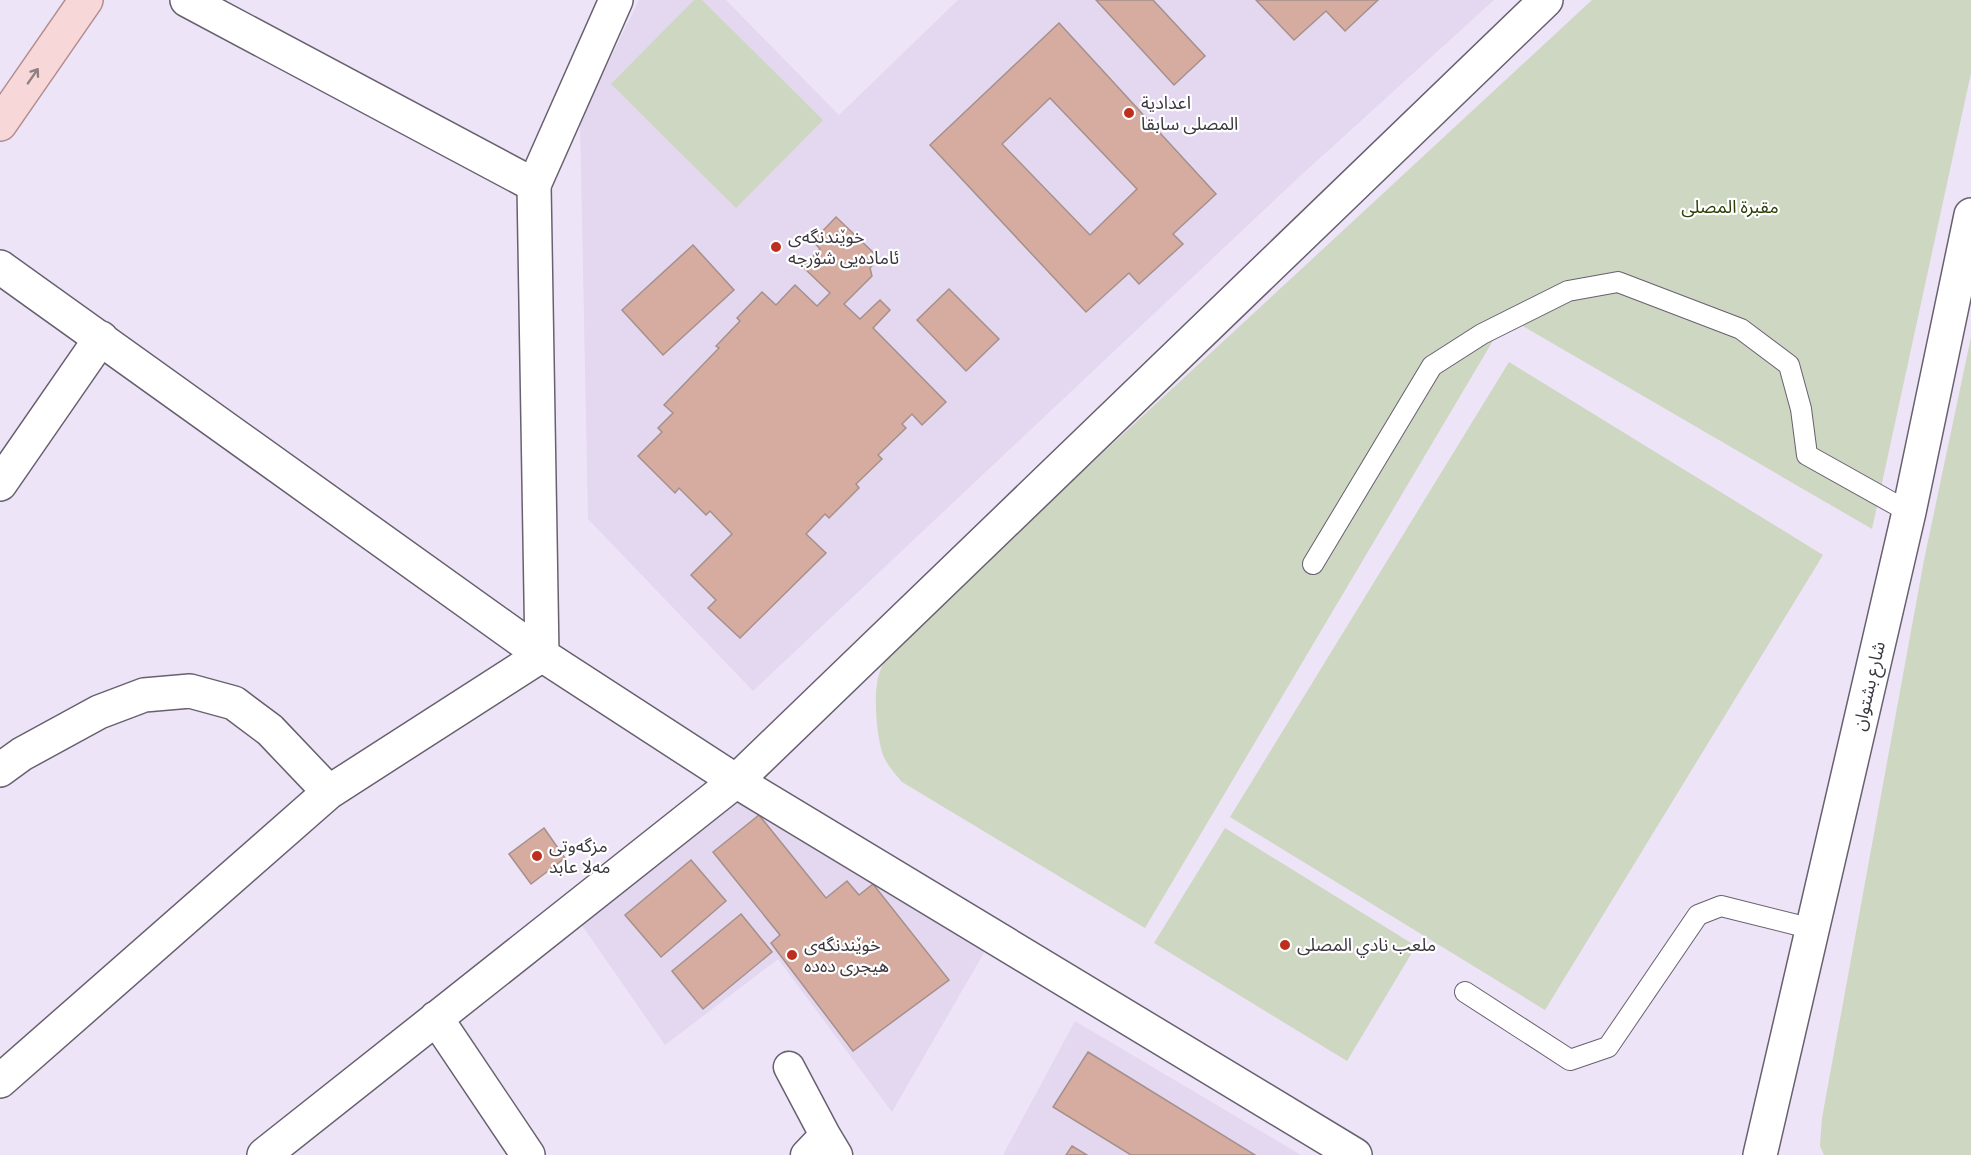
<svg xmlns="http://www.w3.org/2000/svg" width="1971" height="1155" viewBox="0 0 1971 1155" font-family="'Titillium Web','Noto Sans Arabic',sans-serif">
	<rect width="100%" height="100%" fill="#eee4f7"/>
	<path fill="#e4d7f0" d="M639,0H726L839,115L958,0H1494L1298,178L753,691L588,519L580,120Z
		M735,794L985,951L892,1112L778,959L665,1045L579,921Z
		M1075,1021L1301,1155H1003Z"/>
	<path fill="#cdd7c1" d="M694,0H702L823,120L736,208L611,84Z
		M1592,0H1971V73L1872,529L1507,317L1145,928L902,782C895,774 887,765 883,755C877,737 874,703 877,684C878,672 885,660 891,649Z
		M1971,337V1155H1824L1820,1146L1822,1118L1924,560Z
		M1509,362L1823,555L1545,1010L1230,817Z
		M1225,828L1416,946L1347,1061L1154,943Z"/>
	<path fill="#d6aca1" stroke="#a5908b" stroke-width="1.5" fill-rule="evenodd" d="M1096,0H1153L1205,56L1174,85Z
		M1256,0H1378L1345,31L1326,11L1294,40Z
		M1059,23L1216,194L1173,234L1183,244L1139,284L1129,273L1086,312L930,145ZM1050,98L1137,189L1090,235L1002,144Z
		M836,217L879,258L870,268L872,276L844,304L860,319L880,300L890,310L873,328L946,402L922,425L912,414L902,424L906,428L878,455L882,459L856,484L859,488L829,518L825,514L806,534L826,553L740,638L708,608L716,600L691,575L732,534L710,511L706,515L679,488L675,493L638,456L662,432L658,428L673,413L664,405L719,348L716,346L740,321L737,318L762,292L776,305L795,285L817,306L830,293L803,267L820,249L813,241Z
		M693,245L734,290L663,355L622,310Z
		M949,289L999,339L966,371L917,320Z
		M759,815L826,898L847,881L859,895L873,884L949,980L853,1051L771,943L780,935L713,852Z
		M544,828L565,858L531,884L509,854Z
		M691,860L726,901L661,957L625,915Z
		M741,914L772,952L703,1009L672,971Z
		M1088,1052L1255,1155H1131L1053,1107Z
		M1072,1146L1087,1155H1066Z"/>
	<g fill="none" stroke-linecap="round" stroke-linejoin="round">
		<g stroke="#68606f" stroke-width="22">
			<path id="service" d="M1313,564L1432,366L1482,334L1568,291L1618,282L1741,329L1789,365L1801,409L1807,455L1909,512
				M1465,992L1570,1060L1608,1047L1698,915L1721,906L1813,929"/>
		</g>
		<g stroke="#68606f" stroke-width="33">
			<path id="pedestrian" d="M789,1067L825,1135
				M806,1155L825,1135L837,1155"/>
		</g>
		<g stroke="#68606f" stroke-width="36">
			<path id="minor" d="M534,185L616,0
				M0,484L101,338
				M0,770L22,754L99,712L144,695L190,691L234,703L270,730L329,792
				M436,1018L528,1155
				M0,1081L329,792L542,655
				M264,1155L736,781L1546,0"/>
		</g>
		<g stroke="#68606f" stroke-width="36">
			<path id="tertiary" d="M187,0L534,185L542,655
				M0,267L542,655L736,781L1355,1155
				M1760,1155L1909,512L1971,215"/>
		</g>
		<g stroke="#b18d91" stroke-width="36">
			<path id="primary" d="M0,124L86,0"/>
		</g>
		<use href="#service" stroke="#fff" stroke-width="20"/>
		<use href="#pedestrian" stroke="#fff" stroke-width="30"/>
		<use href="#minor" stroke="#fff" stroke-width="33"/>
		<use href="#tertiary" stroke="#fff" stroke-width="33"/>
		<use href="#primary" stroke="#f7d7d7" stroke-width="33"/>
	</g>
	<defs><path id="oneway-shaft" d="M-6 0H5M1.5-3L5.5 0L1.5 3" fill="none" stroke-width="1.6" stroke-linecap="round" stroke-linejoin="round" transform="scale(1.5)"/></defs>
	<use stroke="#907f83" href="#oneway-shaft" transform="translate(33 76) rotate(-55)"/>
	<g fill="#bd301f" stroke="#fff" stroke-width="2">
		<circle cx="1129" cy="113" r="6"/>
		<circle cx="776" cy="247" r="6"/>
		<circle cx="537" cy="856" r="6"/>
		<circle cx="1285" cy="945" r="6"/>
		<circle cx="792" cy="955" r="6"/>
	</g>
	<g text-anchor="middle" stroke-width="4.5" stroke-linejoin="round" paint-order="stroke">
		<g font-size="18" fill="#3b373e" stroke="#fff" text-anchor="start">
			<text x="1141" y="109">اعدادية<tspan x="1141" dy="21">المصلى سابقا</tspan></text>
			<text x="788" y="243">خوێندنگەی<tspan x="788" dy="21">ئامادەیی شۆرجە</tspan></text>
			<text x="549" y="852">مزگەوتی<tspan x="549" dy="21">مەلا عابد</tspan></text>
			<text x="804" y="951">خوێندنگەی<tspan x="804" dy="21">هیجری دەدە</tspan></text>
			<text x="1297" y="951">ملعب نادي المصلى</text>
		</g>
		<g font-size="18" fill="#2b3f06" stroke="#fff">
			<text x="1730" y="213">مقبرة المصلى</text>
		</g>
		<g font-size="18" fill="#3b373e" stroke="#fff">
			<text transform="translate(1869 686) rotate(-77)" y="6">شارع بشتوان</text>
		</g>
	</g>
</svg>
